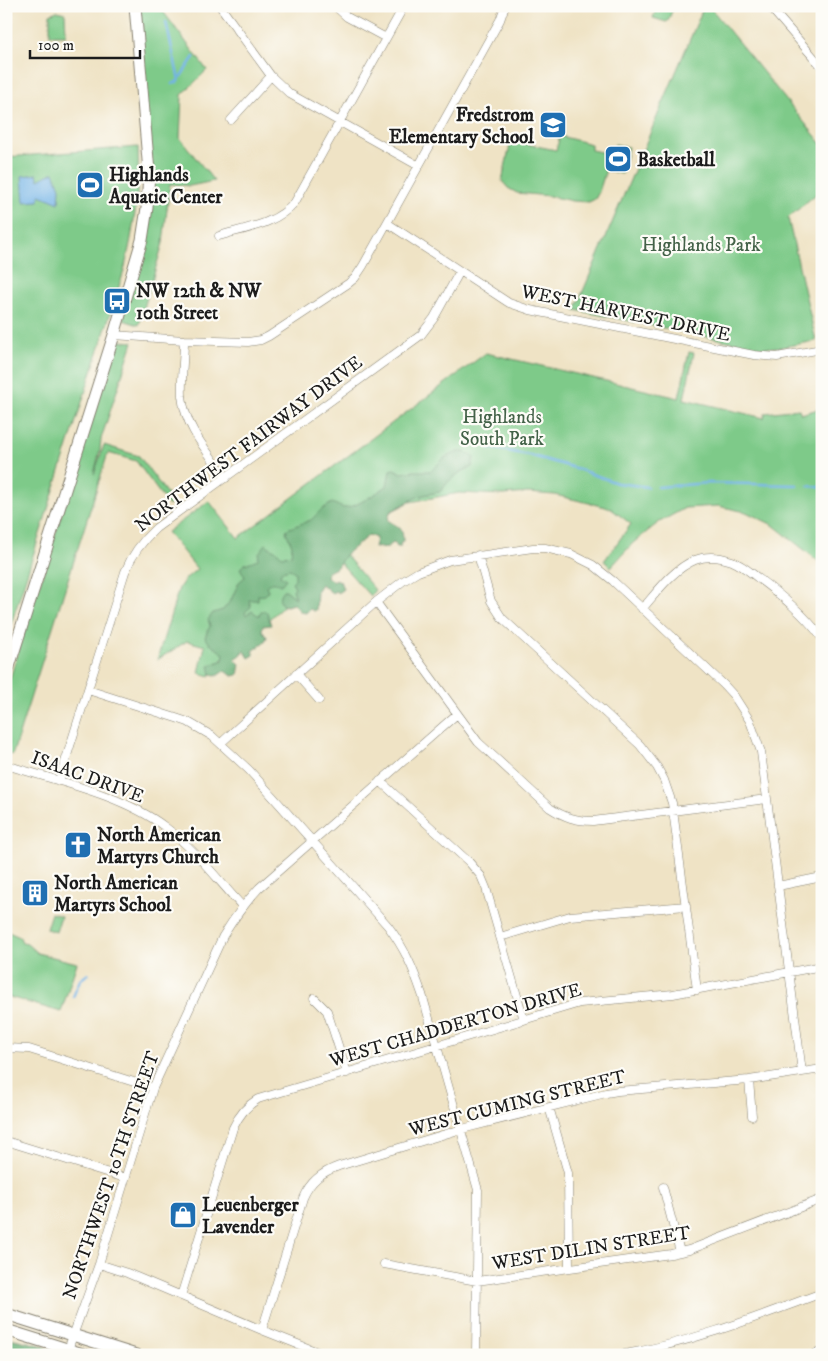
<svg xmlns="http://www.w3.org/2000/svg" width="828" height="1361" viewBox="0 0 828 1361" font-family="'IM FELL DW Pica',serif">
	<rect width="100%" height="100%" fill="#fdfcf7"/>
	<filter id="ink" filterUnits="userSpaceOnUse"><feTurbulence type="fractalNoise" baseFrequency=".02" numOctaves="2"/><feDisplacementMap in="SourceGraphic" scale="10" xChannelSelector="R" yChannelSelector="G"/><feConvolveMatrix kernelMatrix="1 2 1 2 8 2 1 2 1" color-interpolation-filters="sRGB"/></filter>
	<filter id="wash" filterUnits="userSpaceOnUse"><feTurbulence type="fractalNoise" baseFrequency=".0096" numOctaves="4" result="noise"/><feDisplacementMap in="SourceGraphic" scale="20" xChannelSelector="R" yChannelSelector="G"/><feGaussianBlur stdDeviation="1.12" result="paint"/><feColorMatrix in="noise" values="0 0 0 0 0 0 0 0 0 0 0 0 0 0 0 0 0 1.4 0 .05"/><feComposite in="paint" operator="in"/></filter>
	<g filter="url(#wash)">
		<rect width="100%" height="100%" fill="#efe3c5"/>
		<path fill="#7eca89" stroke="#4d7352" d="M139,6H159L207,70L182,95L180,138L214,181L190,186L170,184L163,243L139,325L123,320L149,222Z
			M657,6H674L668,21L666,22L653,18Z
			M704,6H709L822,144V189L788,218L816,341L782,347L762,348L575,310Z
			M57,11L65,13L66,35H50V14Z
			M560,136L591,144V150L611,154L599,192L595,199L589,202L572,201L549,196L517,193L508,188L502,181L511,141L556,150Z
			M615,144L628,147L622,174L608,171Z
			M138,147C140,190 134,229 124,271L6,640V157Z
			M122,341L133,342L101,439L100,450L94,474L104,445L139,456L173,502L169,506L136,461L108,453L13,753L12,755L8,754L6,757V691L114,348L118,342Z
			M689,352L694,353L684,399L764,418L765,413L799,409L801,414L822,408V564L773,525L746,512L718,506L685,508L658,523L633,543L611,567L604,561L631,524L610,508L555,495L528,493L503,495L459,493L410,502L382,516L344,553L375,590L370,596L337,559L251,635L213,667L210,676L199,673L205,646L187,641L157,660L179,588L185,579L197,569L167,532L209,501L238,538L486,353L679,398Z
			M51,913L61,916L56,932L46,929Z
			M6,931L20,937L22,943L27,944L37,953L77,963L61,1012L6,996Z"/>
		<path fill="#66ae75" stroke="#416548" d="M457,452H465L474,457L472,467L461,472L449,481L440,492L424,495L415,498L390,512L388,520C398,528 403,525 403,541L401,542L400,547H397L394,542L388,547L374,548L376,538L369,535L346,554L336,568L328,572L327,577L333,581L336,579L340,581L343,589L338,593L335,591L332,593L321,584L317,590L316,610L314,611L310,609L306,613L301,612L293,604L287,606L282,605C279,599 278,596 283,590H286L296,598L293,590L295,587L292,582L295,579V572L290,569L282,571L280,575L286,579L281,585C275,583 271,581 266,586L268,590C267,596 263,596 258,595V600H249L251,607L245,612L246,615L252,611L259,616L261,611L267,612L271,625L263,626L262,630L267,637L264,643L253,651L254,655L249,658L244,650L241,655L235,659L240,664L238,675L233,676L224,671L217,676L211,674L209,666L223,660L224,654L210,644L205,637L210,626L208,620L213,613L223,610L231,600L239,582L245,577L240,568L245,564L258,559L259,553L266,544C271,549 277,550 282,556L291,555L292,545L286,532L287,529L311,520L321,510L332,503C335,504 340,507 344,508C355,508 378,492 387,486L390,470L394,469L402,473L413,471H431L444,458Z
			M6,1337L44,1346L53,1355H6Z"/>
		<path fill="#72b3e7" stroke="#476882" d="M54,172L60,188L59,203L40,195L39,201L24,202L22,176L37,174L39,180Z"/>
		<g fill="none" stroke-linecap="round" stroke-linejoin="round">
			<path stroke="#72b3e7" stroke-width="2.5" d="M166,22L179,80
				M172,84L177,82L194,57
				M490,448L529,455L575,468L617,483L648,487
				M808,486L822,487
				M658,487L708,483L797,485
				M73,997L80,980L88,974"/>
		</g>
	</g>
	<g filter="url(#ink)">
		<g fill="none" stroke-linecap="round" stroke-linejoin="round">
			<g stroke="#868070" stroke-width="9">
				<path id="street" d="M220,6L271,76L290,94L419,166
					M335,6L347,17L386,38
					M769,6L822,67
					M231,120L271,76
					M387,223L509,303L530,310L754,355L777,357L822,349
					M219,236C246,228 277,224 295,202L404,6
					M114,335L184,340L248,342L261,340L269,336L349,283L355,278L363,266L500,20L505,6
					M184,340C184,359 181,378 182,396C185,428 209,453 226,478
					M478,555L491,601L502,618L640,745L657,767L664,780L672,803L697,990
					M376,602L478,742L550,808C564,817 576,821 593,821L767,799
					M642,609C657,592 673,569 695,560C707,555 721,557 732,561C742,565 750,572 758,578C782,596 804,614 822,638
					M296,674L319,700
					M88,690L176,718L188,722L212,736L249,770L388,926C405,949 413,968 422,994L478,1190L476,1355
					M221,743L376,602L403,581L418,572L450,560L533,548H545L571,554L593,565L613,581L724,685L734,696L750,721L761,752L802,1072
					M6,765C57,781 123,795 165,827C195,849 217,879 242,906
					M59,781L125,572C132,554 142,541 156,528L421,335L434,318L460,271
					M380,781L469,862L481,876L486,888L524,1020
					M778,886L822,877
					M500,937L570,916L686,906
					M314,998L327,1011L347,1073
					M6,1048L29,1049L153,1088
					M749,1080L752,1116
					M549,1107L568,1173L569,1268
					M6,1141L125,1178
					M663,1187L680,1252
					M99,1264L127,1273L262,1330L325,1355
					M384,1264L477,1281L671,1254L689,1250L822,1199
					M181,1296L233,1128C239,1115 246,1106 258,1099L580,1003L673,994L822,966
					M262,1330L303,1198C310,1181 322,1172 339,1166L462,1129L606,1093L618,1091L749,1080L822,1069
					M66,1355L99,1264L153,1088L223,936C234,918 245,903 259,888L457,714
					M620,1355C690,1343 755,1318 822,1293"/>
			</g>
			<g stroke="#868070" stroke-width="13">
				<path id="secondary" d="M6,676L114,335L142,240L147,208L149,172L135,6
					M6,1314L136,1355
					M6,1330L86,1355
					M817,1355L822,1353"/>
			</g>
			<use href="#street" stroke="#fff" stroke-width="8"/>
			<use href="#secondary" stroke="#fff" stroke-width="11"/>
		</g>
	</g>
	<defs>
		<g id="school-square" transform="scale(1.4375)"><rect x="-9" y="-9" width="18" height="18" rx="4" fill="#1f6fb2" stroke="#fdfcf7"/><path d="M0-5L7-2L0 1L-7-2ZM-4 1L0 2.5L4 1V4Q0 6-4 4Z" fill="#fff"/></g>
		<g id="stadium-square" transform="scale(1.4375)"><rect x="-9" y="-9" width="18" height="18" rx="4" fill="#1f6fb2" stroke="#fdfcf7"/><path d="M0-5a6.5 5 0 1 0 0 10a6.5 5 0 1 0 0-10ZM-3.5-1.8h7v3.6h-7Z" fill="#fff"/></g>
		<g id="bus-square" transform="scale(1.4375)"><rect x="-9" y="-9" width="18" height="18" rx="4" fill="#1f6fb2" stroke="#fdfcf7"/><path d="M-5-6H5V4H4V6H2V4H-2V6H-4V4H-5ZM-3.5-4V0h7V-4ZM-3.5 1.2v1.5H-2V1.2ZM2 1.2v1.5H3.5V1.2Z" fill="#fff"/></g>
		<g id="church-square" transform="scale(1.4375)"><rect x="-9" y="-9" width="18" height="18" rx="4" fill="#1f6fb2" stroke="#fdfcf7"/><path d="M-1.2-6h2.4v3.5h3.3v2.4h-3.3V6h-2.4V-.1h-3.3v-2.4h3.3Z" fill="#fff"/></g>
		<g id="building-square" transform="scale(1.4375)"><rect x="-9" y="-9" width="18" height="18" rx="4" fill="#1f6fb2" stroke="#fdfcf7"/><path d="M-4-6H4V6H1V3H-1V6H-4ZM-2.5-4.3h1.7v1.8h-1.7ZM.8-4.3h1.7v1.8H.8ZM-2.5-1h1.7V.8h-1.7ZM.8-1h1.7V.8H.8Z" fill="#fff"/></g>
		<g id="shop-square" transform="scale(1.4375)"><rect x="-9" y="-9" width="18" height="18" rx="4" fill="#1f6fb2" stroke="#fdfcf7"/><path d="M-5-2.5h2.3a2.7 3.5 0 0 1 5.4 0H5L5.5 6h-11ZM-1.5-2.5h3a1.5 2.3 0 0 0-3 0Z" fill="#fff"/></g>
	</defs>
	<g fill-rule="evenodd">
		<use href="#school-square" x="553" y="125"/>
		<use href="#stadium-square" x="618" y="159"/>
		<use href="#stadium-square" x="90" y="185"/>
		<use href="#bus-square" x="117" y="301"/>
		<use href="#church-square" x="78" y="845"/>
		<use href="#building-square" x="35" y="893"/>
		<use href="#shop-square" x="183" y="1215"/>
	</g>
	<g text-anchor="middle" stroke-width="4.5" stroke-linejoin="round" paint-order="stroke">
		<g font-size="19" font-weight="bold" fill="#1c1c1c" stroke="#fdfcf7" text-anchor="start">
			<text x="534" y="121" text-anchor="end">Fredstrom<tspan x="534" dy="22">Elementary School</tspan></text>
			<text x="637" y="166">Basketball</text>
			<text x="109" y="181">Highlands<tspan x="109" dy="22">Aquatic Center</tspan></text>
			<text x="136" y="297">NW 12th &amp; NW<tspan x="136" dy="22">10th Street</tspan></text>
			<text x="97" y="841">North American<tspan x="97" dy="22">Martyrs Church</tspan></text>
			<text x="54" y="889">North American<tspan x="54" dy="22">Martyrs School</tspan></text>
			<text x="202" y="1211">Leuenberger<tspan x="202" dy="22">Lavender</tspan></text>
		</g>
		<g font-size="19" fill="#436248" stroke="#fdfcf7">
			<text x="701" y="251">Highlands Park</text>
			<text x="502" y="423">Highlands<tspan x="502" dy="22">South Park</tspan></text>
		</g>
		<g font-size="19" fill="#1c1c1c" stroke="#fdfcf7">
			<text transform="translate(626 312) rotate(12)" y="7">WEST HARVEST DRIVE</text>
			<text transform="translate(248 443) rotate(-37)" y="7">NORTHWEST FAIRWAY DRIVE</text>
			<text transform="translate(88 776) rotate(20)" y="7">ISAAC DRIVE</text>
			<text transform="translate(455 1024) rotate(-16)" y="7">WEST CHADDERTON DRIVE</text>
			<text transform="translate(517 1102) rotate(-14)" y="7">WEST CUMING STREET</text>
			<text transform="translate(110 1175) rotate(-71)" y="7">NORTHWEST 10TH STREET</text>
			<text transform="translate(591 1247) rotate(-9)" y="7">WEST DILIN STREET</text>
		</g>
	</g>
	<rect width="828" height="1361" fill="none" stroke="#fdfcf7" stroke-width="25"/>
	<path d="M30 50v8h110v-8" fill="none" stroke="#1c1c1c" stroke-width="2.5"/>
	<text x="38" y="50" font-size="15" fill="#1c1c1c" stroke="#fdfcf7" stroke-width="4" paint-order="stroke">100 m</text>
</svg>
